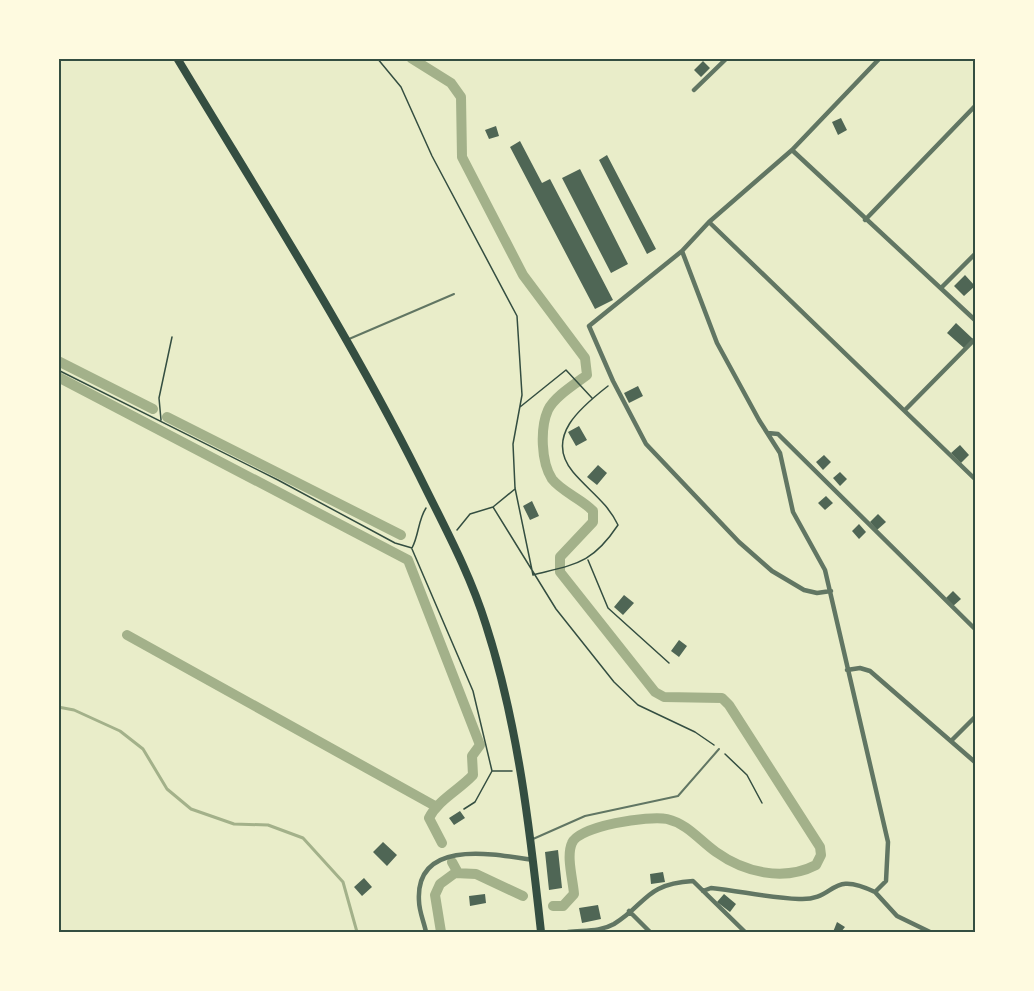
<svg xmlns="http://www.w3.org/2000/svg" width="1034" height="991" viewBox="0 0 1034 991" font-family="'IBM Plex Sans',sans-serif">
	<rect width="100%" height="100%" fill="#e9edc9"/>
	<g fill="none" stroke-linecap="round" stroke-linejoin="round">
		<path stroke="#a3b18a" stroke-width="3" d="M58,707L74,710L120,731L143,749L167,789L191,809L234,824L268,825L303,838L343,882L357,932"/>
		<path stroke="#a3b18a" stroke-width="10" d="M411,58L451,83L461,97L462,157L523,275L585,358L587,375C575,384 554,397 548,410C540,428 541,462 552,479C562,492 582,499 593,511V522L560,557V572L655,692L664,697L722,698L729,705L820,847L821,855L816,865C783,882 744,872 716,852C699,840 688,824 667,819C649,815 579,826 572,843C566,856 573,880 574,894L563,906H553
			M58,361L153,409
			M58,377L408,560L480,745L472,756L473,775C459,790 438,800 429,818L442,843
			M167,417L401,535
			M127,635L435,806
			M452,862L458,873
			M441,932L435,895L440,884L455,873L476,874L523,896"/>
	</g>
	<path fill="#4f6655" d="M703,61L710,68L701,77L694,70Z
		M841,118L847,130L838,135L832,122Z
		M496,126L499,136L489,139L485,130Z
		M520,141L542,183L550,179L613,300L595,309L510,147Z
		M607,155L656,249L647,254L599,160Z
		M580,169L628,264L611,273L562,178Z
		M965,275L975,286L964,296L954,286Z
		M956,323L973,339L964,348L947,333Z
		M638,386L643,396L629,403L624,393Z
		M579,426L587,440L576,446L568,432Z
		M960,445L969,455L961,463L951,453Z
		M824,455L831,462L823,470L816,462Z
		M598,465L607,473L597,485L587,477Z
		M840,472L847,479L840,486L833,478Z
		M826,496L833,503L825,510L818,503Z
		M532,501L539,516L530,520L523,506Z
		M878,514L886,522L877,530L870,522Z
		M859,524L866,532L859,539L852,531Z
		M953,591L961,599L952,607L945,599Z
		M624,595L634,603L623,615L614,607Z
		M679,640L687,646L679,657L671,651Z
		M460,811L465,818L454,825L449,818Z
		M383,842L397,855L387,866L373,852Z
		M558,850L562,888L549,890L545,852Z
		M663,872L665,882L651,884L650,874Z
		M364,878L372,887L362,896L354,887Z
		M485,894L486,903L470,906L469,896Z
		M724,894L736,904L730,912L717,902Z
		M598,905L601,919L582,923L579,908Z
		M837,922L845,927L841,932H833Z"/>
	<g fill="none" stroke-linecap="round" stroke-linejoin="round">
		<path stroke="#344e41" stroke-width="1.5" d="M377,58L401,87L432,156L517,316L522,395L513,444L515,488L533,575
			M58,370L278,480L395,543L412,548C419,535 418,520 426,508
			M520,407L566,370L592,398
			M161,420L159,398L172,337
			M493,507L556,609L614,682L638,705L695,732L714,745
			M457,530L470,514L493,507L515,489
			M412,549L473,691L492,771L475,802L464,809
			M588,560L608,608L669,663
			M533,575C576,564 592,564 618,525C607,502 589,491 573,472C544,437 581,407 608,386
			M725,754L747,775L762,803
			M493,771H512"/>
		<path stroke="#617663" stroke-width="2" d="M349,339L454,294
			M533,839L585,816L678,796L719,749"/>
		<path stroke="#617663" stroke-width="4.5" d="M694,90L727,58
			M792,150L976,321
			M865,220L976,105
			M709,222L976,480
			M682,251L717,343L759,420L780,453L793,512L825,570L888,842L886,881L875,892C828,869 837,901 799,899C770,898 740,891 711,888L703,891
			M941,288L976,253
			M905,410L976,338
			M768,433L778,434L976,630
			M831,591L817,593L804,590L772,571L739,542L646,444L613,381L589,326L682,251L709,222L792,150L880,58
			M847,670L860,668L870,671L976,763
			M951,741L976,716
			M875,892L897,916L930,932
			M629,911L650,932
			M426,932C424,922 419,911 419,901C415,838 494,854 533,860
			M568,932C584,930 600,932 614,924C647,904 644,884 693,881L745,932"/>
		<path stroke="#344e41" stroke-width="8" d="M177,58C260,196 347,331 419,475C443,524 470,573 486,625C518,724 530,830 541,932"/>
	</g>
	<rect width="1034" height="991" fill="none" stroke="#fefae0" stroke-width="120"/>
	<rect x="60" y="60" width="914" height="871" fill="none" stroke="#344e41" stroke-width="2"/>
</svg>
